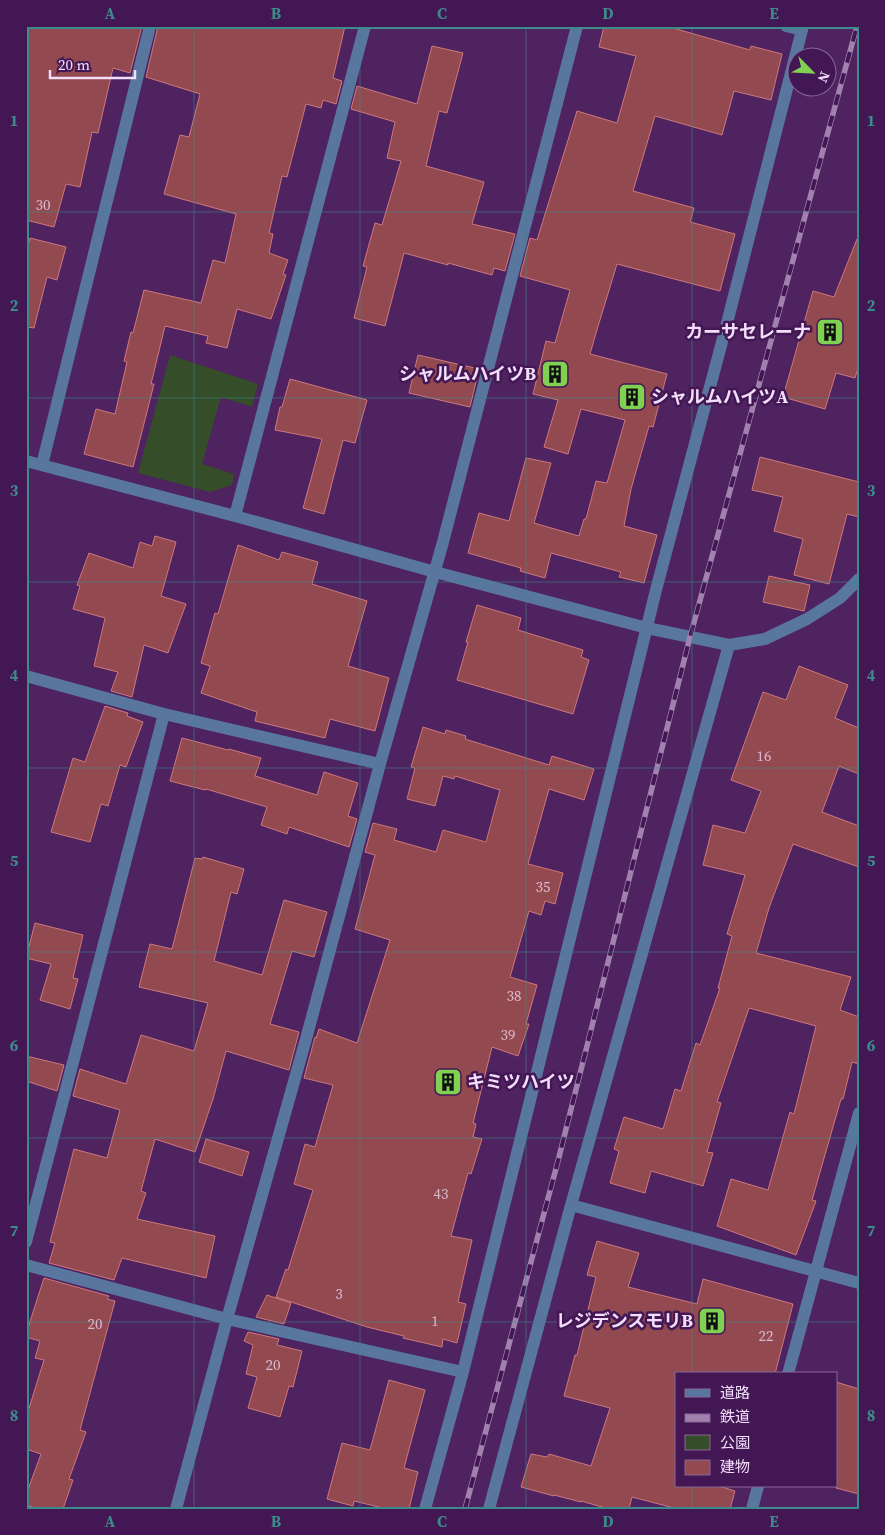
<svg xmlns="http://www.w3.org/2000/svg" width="885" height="1535" viewBox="0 0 885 1535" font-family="'Source Serif 4','Noto Sans JP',serif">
	<rect width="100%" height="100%" fill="#4e235f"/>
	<path fill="#354d29" d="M170,355L258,384L252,407L221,397L202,464L234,474L232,485L210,492L138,473Z"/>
	<path fill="#92494f" stroke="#cf787e" d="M26,26H142L130,73L113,68L98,133L92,132L80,187L66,184L54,227L26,220Z
		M158,26H345L333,78L342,81L336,104L323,100L321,108L306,104L287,177L282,176L269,233L273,234L269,253L288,260L283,274L286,275L271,319L237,309L227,348L206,343L208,336L165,326L151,384H154L133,467L84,454L96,409L115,414L127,362L124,361L131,332L133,333L144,290L201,303L213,260L225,263L236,214L164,194L180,135L189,137L200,94L146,77Z
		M604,26H666L750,50L751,46L782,54L771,100L734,91L722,135L655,116L633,191L694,208L690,222L735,234L720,291L617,264L596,333L590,354L667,374L653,427L649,426L631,489L624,526L657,535L644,583L619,577L621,572L551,553L545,578L520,571L521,568L468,553L479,513L509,521L526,458L551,463L534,523L579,536L584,519H586L596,481L607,483L625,420L581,409L568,454L544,447L558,400L533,394L546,341L555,343L570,290L520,276L530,238L537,240L577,111L617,123L636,56L599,47Z
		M432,46L463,53L447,113L439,111L426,166L484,182L472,224L515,234L505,271L494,268L492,275L448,263V265L404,253L385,326L354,318L367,267L363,266L375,223L382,225L401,161L387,158L395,122L351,109L357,86L417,104Z
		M30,238L66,247L57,280L47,277L34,328L26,327V252Z
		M857,239H859V365L855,378L836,373L825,409L783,397L813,291L834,297Z
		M418,355L479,369L470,407L409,393Z
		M290,379L367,400L355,443L343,440L324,514L303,508L322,439L275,430L280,407H282Z
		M760,457L859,482V517L847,514L829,584L794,575L803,539L774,531L783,497L752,490Z
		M155,536L176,542L161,596L186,604L168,653L144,645L132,697L111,691L118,672L94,666L105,618L73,609L80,586L77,585L89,553L133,568L140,542L152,546Z
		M238,545L279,560L282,552L318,562L312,584L367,601L348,666L389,678L375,731L330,719L325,738L255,721L257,712L201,693L210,666L201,663L215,613L218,614Z
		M769,576L810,585L804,611L763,602Z
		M477,605L521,618L518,630L583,650L581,657L589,660L573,714L457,680L468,642H466Z
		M799,666L848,685L835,718L859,728V774L839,766L822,812L859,826V867L793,844L769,908L756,953L851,977L840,1010L859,1017V1064L852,1062L843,1099H841L812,1200L816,1201L796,1255L717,1226L731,1179L768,1190L790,1112L794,1114L816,1026L749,1008L717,1102L721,1103L707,1152L713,1153L703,1186L651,1171L645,1193L610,1183L619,1151L614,1149L624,1117L663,1129L675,1089L681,1091L696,1043L700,1045L720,988H718L732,936L727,934L745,875L703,865L713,825L745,833L761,791L731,780L763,692L786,700Z
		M105,706L128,713L127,716L143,722L126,767L120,765L108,806L101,804L90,842L51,832L73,758L85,762Z
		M423,727L445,734L446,730L466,736L465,739L549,765L552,756L594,769L584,800L549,789L528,864L563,873L555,904L545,901L541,915L529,911L510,977L537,985L526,1024H529L518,1056L492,1047L473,1123L476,1124L473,1137L482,1139L471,1174L468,1173L451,1236L472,1240L458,1302L466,1304L457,1343L443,1339L442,1347L403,1338L404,1336L367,1327L276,1297L286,1269L288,1270L313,1190L294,1184L305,1144L315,1147L333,1085L304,1078L315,1037L316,1038L319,1029L357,1043L390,940L355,929L375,855L365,852L373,823L397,829L394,840L436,852L443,830L486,842L500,790L455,776L454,779L443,776L435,806L407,799L415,768L411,767Z
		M182,738L228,750L229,749L261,758L255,776L317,795L324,772L358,783L348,816L357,819L349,847L289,827L287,834L261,825L267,807L206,789L205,790L170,781Z
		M203,857L244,869L237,894L231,892L214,961L262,975L284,900L327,912L314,957L292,951L270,1024L299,1032L289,1070L226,1051L213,1099L195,1152L155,1139L141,1191L146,1193L137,1219L215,1236L206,1278L122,1258L114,1280L49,1263L55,1243L50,1242L74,1149L107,1158L120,1110L73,1096L80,1069L126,1084L141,1035L194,1051L208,1003L139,987L150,944L172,949L195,858L202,859Z
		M35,923L83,935L73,978L78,979L70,1009L40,1000L51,964L26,958Z
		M26,1056L64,1065L57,1091L26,1081Z
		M206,1139L249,1152L242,1176L199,1162Z
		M597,1241L639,1253L628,1287L697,1304L703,1279L793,1304L775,1374H676V1486H719L735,1491L730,1509H678L632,1497L629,1509H609L581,1501V1502L554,1495V1496L521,1487L531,1454L547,1457L549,1454L591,1466L610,1408L564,1396L575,1355H577L596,1277L587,1275Z
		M44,1278L109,1296L107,1299L115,1301L80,1430L86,1432L69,1479L73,1480L63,1509H38L26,1505V1495L41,1454L26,1449V1418L44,1360L35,1358L40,1341L26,1337V1334Z
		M267,1295L291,1303L284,1324L256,1317Z
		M248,1332L279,1339L277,1345L302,1351L293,1387L289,1386L280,1417L248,1408L257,1377L246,1374L253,1345L244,1341Z
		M389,1380L425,1390L404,1468L418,1472L409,1509H387L354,1501L353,1506L327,1499L342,1443L370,1450Z
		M836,1382L859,1389V1494L836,1488Z"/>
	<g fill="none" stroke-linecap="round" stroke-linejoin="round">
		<path stroke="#58769e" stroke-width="12" d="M786,26L802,30
			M26,461L235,516L435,572L647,628L729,645L765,639L807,619L840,598L859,579
			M42,465L150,26
			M235,516L365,26
			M26,676L164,714L380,764
			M571,1205L859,1283
			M26,1242L164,714
			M26,1265L227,1319L463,1372
			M788,1374L859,1113
			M176,1509L227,1319L306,1039L380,764L443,542L577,26
			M425,1509L463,1372L656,590L727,323L803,26
			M489,1509L571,1205L729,645
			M752,1509L758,1486"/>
		<g stroke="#a181ad" stroke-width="5.5">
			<path id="rail" d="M465,1509L558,1161L690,637L857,26"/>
		</g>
		<use href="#rail" stroke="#431754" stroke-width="4" stroke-dasharray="11" stroke-linecap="butt"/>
	</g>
	<path fill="none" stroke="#3c8b8a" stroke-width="1" stroke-opacity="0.55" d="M194,26V1509M360,26V1509M526,26V1509M692,26V1374M26,212H859M26,398H859M26,582H859M26,768H859M26,952H859M26,1138H859M26,1322H859M692,1486V1509"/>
	<defs>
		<g id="building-square" transform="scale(1.4375)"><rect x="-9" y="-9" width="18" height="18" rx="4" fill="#80d051" stroke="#431754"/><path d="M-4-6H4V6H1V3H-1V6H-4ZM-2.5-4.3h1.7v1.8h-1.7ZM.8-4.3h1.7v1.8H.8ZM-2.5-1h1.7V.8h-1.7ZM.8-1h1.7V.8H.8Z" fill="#111"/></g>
	</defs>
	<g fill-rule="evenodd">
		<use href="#building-square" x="830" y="332"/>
		<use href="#building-square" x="555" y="374"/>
		<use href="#building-square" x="632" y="397"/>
		<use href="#building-square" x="448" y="1082"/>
		<use href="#building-square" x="712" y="1321"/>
	</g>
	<g text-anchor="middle" stroke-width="5" stroke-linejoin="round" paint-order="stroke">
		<g font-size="15" fill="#dab9cf">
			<text x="43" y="210">30</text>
			<text x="764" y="761">16</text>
			<text x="543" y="892">35</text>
			<text x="514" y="1001">38</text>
			<text x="508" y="1040">39</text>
			<text x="441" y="1199">43</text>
			<text x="339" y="1299">3</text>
			<text x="435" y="1326">1</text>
			<text x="95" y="1329">20</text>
			<text x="766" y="1341">22</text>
			<text x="273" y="1370">20</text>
		</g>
		<g font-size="18" font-weight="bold" fill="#f2defa" stroke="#431754" text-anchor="end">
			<text x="811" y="338">カーサセレーナ</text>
			<text x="536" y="380">シャルムハイツB</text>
			<text x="651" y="403" text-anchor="start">シャルムハイツA</text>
			<text x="467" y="1088" text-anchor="start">キミツハイツ</text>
			<text x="693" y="1327">レジデンスモリB</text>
		</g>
	</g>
	<rect width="885" height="1535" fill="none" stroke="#431754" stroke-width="55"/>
	<rect x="675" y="1372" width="162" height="115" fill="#431754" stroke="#896796"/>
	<rect x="685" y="1389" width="25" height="8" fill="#58769e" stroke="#896796"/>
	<text x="720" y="1398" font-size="15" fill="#f2defa">道路</text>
	<rect x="685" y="1414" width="25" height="8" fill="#a181ad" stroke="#896796"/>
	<text x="720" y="1422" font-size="15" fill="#f2defa">鉄道</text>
	<rect x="685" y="1435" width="25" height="15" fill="#354d29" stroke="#896796"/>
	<text x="720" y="1448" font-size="15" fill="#f2defa">公園</text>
	<rect x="685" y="1460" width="25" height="15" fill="#92494f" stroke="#896796"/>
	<text x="720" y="1472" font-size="15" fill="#f2defa">建物</text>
	<g transform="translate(812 72) rotate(114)"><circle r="24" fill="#431754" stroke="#896796"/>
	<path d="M0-4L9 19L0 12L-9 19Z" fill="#80d051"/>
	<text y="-8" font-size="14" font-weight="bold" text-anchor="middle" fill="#f2defa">N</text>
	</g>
	<path d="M50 70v8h85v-8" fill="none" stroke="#f2defa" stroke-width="2.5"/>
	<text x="58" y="70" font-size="15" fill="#f2defa" stroke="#431754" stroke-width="4" paint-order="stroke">20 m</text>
	<rect x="28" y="28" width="830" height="1480" fill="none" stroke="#3c8b8a" stroke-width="2"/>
	<g font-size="16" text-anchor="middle" font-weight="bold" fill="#3c8b8a">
		<text x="110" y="19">A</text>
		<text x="276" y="19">B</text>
		<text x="442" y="19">C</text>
		<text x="608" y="19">D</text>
		<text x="774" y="19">E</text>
		<text x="14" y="126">1</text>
		<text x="871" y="126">1</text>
		<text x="14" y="311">2</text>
		<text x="871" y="311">2</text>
		<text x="14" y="496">3</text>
		<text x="871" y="496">3</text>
		<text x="14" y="681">4</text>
		<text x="871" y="681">4</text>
		<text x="14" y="866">5</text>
		<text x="871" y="866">5</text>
		<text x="14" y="1051">6</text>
		<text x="871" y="1051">6</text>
		<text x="14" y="1236">7</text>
		<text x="871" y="1236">7</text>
		<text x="14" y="1421">8</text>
		<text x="871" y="1421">8</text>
		<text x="110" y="1527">A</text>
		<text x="276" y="1527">B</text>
		<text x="442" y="1527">C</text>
		<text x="608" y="1527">D</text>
		<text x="774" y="1527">E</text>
	</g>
</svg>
